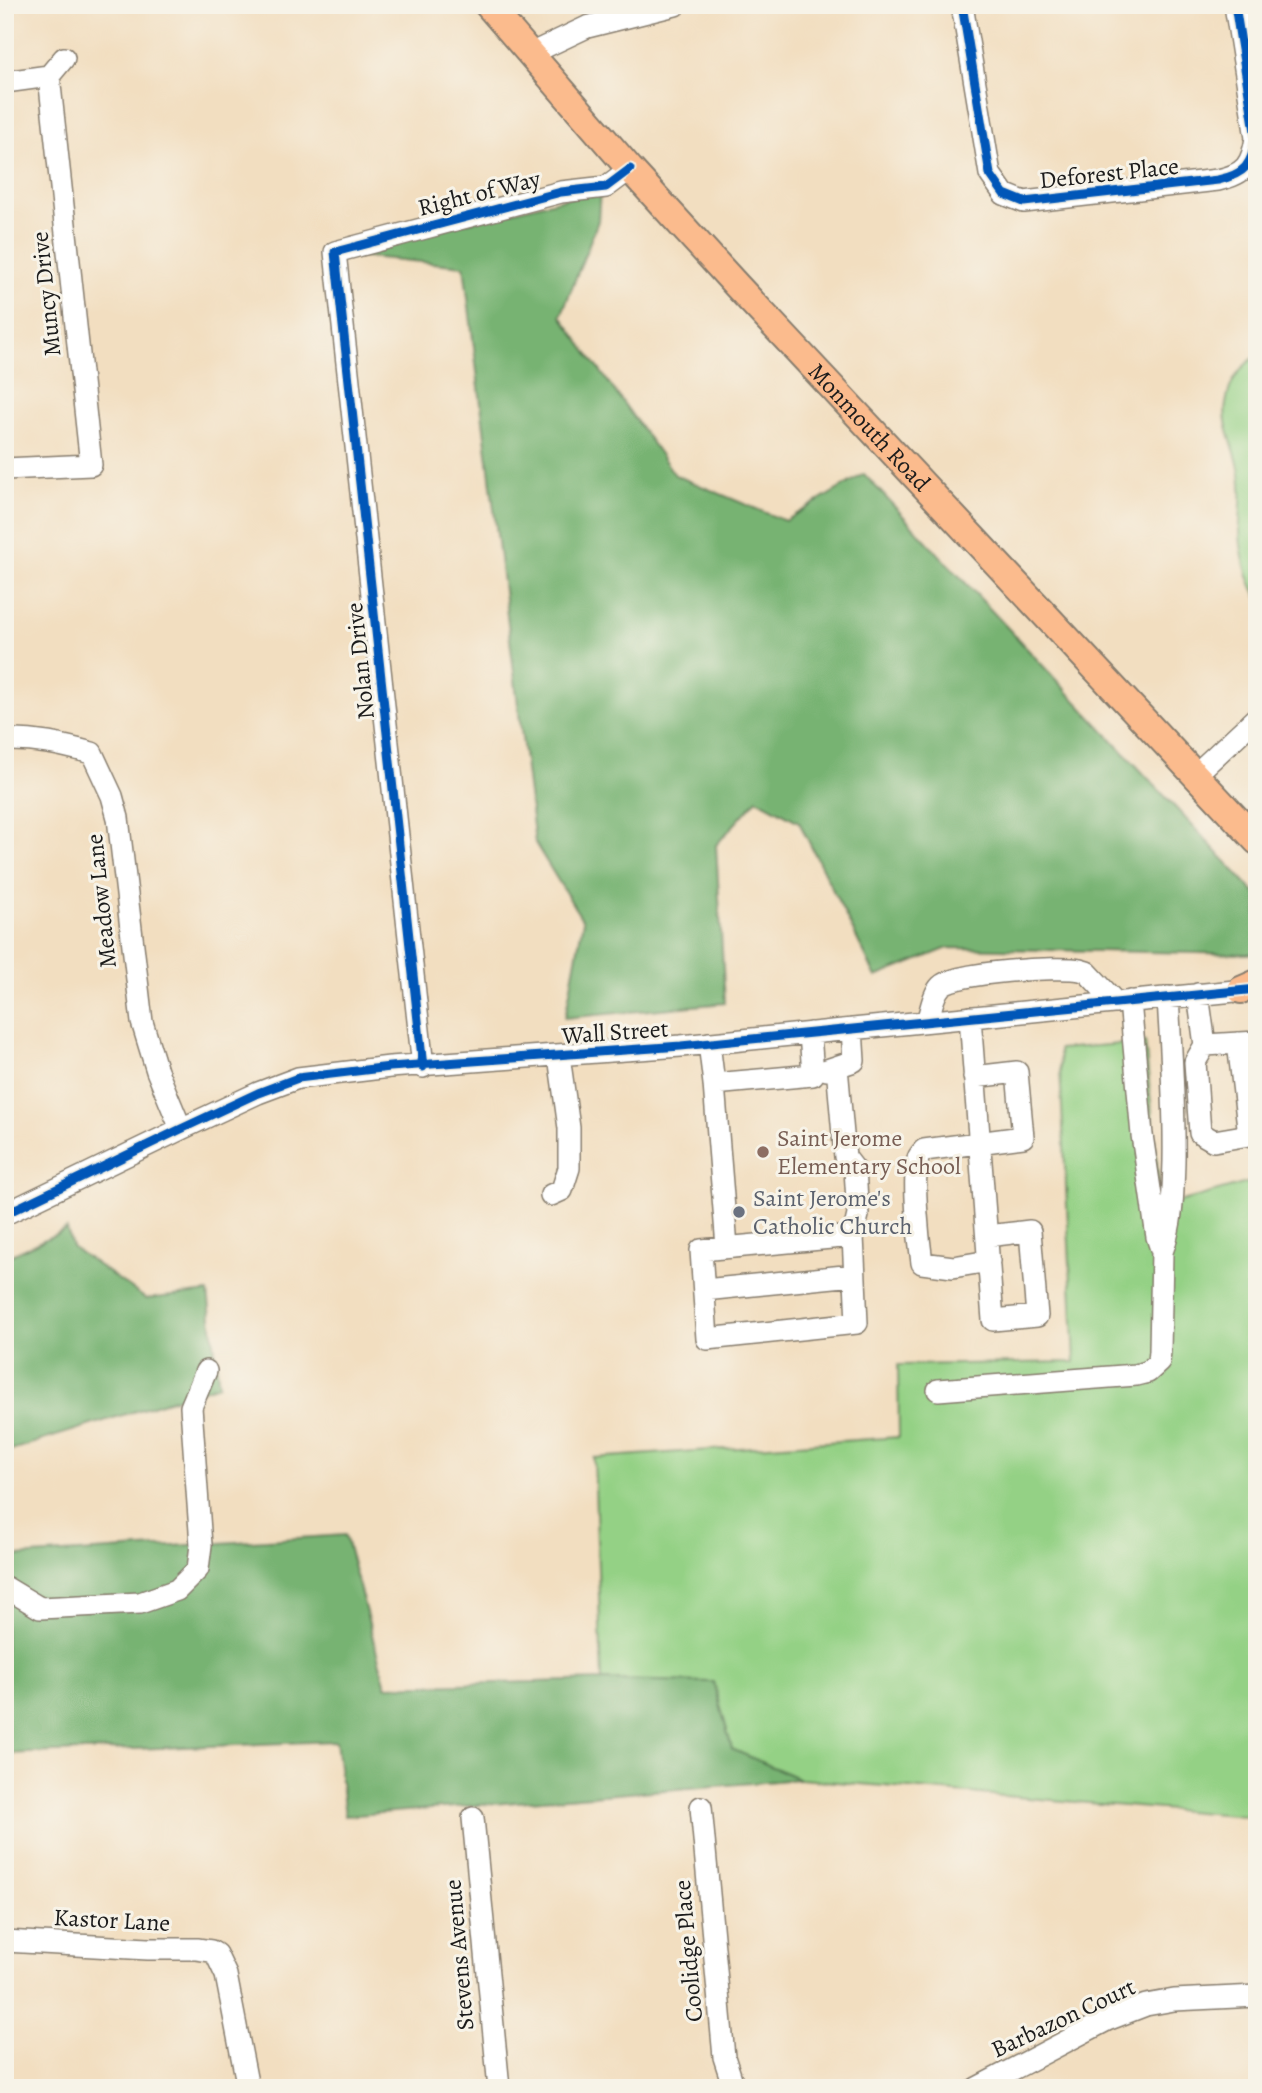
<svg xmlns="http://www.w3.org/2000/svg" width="1262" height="2093" viewBox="0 0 1262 2093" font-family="Alegreya,serif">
	<rect width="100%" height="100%" fill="#f7f3e8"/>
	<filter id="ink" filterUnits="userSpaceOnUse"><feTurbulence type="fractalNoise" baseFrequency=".0143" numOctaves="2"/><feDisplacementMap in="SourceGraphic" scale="14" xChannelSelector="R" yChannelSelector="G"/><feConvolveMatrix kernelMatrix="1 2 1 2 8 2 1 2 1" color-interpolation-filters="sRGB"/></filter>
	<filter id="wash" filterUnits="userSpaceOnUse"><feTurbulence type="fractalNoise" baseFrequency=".00686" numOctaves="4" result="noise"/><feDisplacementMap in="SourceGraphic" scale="28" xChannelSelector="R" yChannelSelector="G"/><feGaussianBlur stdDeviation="1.57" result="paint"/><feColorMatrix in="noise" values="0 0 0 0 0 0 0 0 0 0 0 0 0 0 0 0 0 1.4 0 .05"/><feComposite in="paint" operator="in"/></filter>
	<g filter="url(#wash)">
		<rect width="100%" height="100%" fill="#f2dec0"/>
		<path fill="#94d185" stroke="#587650" stroke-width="2" d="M1257,356V596C1245,575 1239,546 1240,522C1241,504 1243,486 1239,468C1235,446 1222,426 1226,404C1229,383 1239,367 1257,356Z
			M1145,1042L1161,1207L1257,1180V1817L800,1779L732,1750L714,1683L602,1680L594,1458L899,1437L898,1365L1075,1362L1059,1049Z"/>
		<path fill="#77b372" stroke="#4a6847" stroke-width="2" d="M600,190L598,221L561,316L675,475L785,521L864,474L1257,895V953L1247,954L948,948L876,977L799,822L757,799L716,845L725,1003L565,1018L583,921L535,843L464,266L336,254Z
			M67,1229L72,1247L146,1299L208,1292L219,1385L5,1452V1258Z
			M345,1535L386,1686L602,1680L714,1682L732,1749L800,1779L345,1816L336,1741L5,1754V1545L16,1556Z"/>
	</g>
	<g filter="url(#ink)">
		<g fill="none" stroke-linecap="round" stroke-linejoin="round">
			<g stroke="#877d6e" stroke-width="24">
				<path id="minor" d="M962,5L990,174L1004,194L1024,202L1218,180C1245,174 1252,165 1256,138L1235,5
					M530,54L587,27L675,5
					M49,76L91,465
					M49,76L64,58
					M5,82L49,76
					M5,469L91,465
					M5,740C36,739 62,745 92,753L112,796L118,818L142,1022L157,1071L181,1129
					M1195,775L1257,717
					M1198,994L1205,1045L1257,1042
					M1130,1001L1142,1135L1157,1237L1162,1252C1173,1222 1173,1193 1174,1161C1175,1106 1171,1052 1168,997
					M970,1017L993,1320L1037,1316L1030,1231L987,1236
					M927,1021C931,1010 933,994 941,986C955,972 1059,966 1080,970L1087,972L1116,1003
					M709,1043L714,1084L813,1075L810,1033
					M1238,1043L1249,1135L1257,1134
					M1205,1045L1195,1062L1200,1133L1214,1141L1249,1135
					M423,1067L335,252L561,192L606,187L630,169
					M837,1067L845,1157L855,1170L858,1215L853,1236L857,1323L707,1339L701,1250L853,1236
					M827,1070L854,1061L852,1029
					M974,1077L1017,1072L1023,1137L924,1150C922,1152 918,1157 918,1159C912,1178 919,1241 922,1263L953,1267L989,1261
					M714,1084L727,1247
					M551,1195L562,1190L569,1168V1128L559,1056
					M5,1214L181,1129L258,1093L298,1078L390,1067L681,1046L1255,989
					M704,1290L854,1275
					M938,1390L1136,1375L1148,1372L1159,1362L1160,1351L1162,1252
					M5,1587L40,1608L140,1603L177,1590L198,1569L201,1545L191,1407L206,1371
					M701,1807L724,2057L734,2088
					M473,1818L499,2088
					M5,1941L148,1949H197L211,1951L216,1954L226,1975L248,2088
					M977,2088L1107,2020L1146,2005L1174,2000L1257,1996"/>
			</g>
			<g stroke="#877d6e" stroke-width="30">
				<g id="major">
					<path id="s1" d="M488,5L630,169L738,287L1257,841"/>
					<path d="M1241,990L1257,983"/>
				</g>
			</g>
			<use href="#minor" stroke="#fff" stroke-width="21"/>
			<use href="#major" stroke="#fbbb8d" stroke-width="26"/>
			<g stroke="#f7f3e8" stroke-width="13">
				<path id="cycleway" d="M962,5L990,174L1004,194L1024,202L1218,180C1245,174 1252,165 1256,138L1235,5
					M423,1067L335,252L561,192L606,187L630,169
					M5,1214L181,1129L258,1093L298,1078L390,1067L681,1046L1257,989"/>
			</g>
			<use href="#cycleway" stroke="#0057b8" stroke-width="9"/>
		</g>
	</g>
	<circle fill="#8d6e63" stroke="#f7f3e8" stroke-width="2.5" cx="763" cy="1152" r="7"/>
	<circle fill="#6b7280" stroke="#f7f3e8" stroke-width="2.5" cx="739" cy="1212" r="7"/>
	<g text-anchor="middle" stroke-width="6" stroke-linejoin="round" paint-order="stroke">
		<g font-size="24" fill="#1c1c1c" stroke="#f7f3e8">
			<text transform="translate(1109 173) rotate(-6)" y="8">Deforest Place</text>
			<text transform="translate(479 193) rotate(-14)" y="8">Right of Way</text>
			<text transform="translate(46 294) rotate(-96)" y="8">Muncy Drive</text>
			<text dy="8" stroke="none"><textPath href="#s1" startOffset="569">Monmouth Road</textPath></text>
			<text transform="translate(360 661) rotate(-96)" y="8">Nolan Drive</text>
			<text transform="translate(101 901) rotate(-96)" y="8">Meadow Lane</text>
			<text transform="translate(615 1032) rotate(-4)" y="8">Wall Street</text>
			<text transform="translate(112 1920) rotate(3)" y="8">Kastor Lane</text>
			<text transform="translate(688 1951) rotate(-95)" y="8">Coolidge Place</text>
			<text transform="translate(459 1955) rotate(-95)" y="8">Stevens Avenue</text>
			<text transform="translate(1063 2018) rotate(-25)" y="8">Barbazon Court</text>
		</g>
		<g font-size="24" fill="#785e54" stroke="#f7f3e8" text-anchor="start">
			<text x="777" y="1146">Saint Jerome<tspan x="777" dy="28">Elementary School</tspan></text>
		</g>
		<g font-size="24" fill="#5b616d" stroke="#f7f3e8" text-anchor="start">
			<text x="753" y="1206">Saint Jerome's<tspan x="753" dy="28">Catholic Church</tspan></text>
		</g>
	</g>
	<rect width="1262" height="2093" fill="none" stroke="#f7f3e8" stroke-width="28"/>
</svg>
